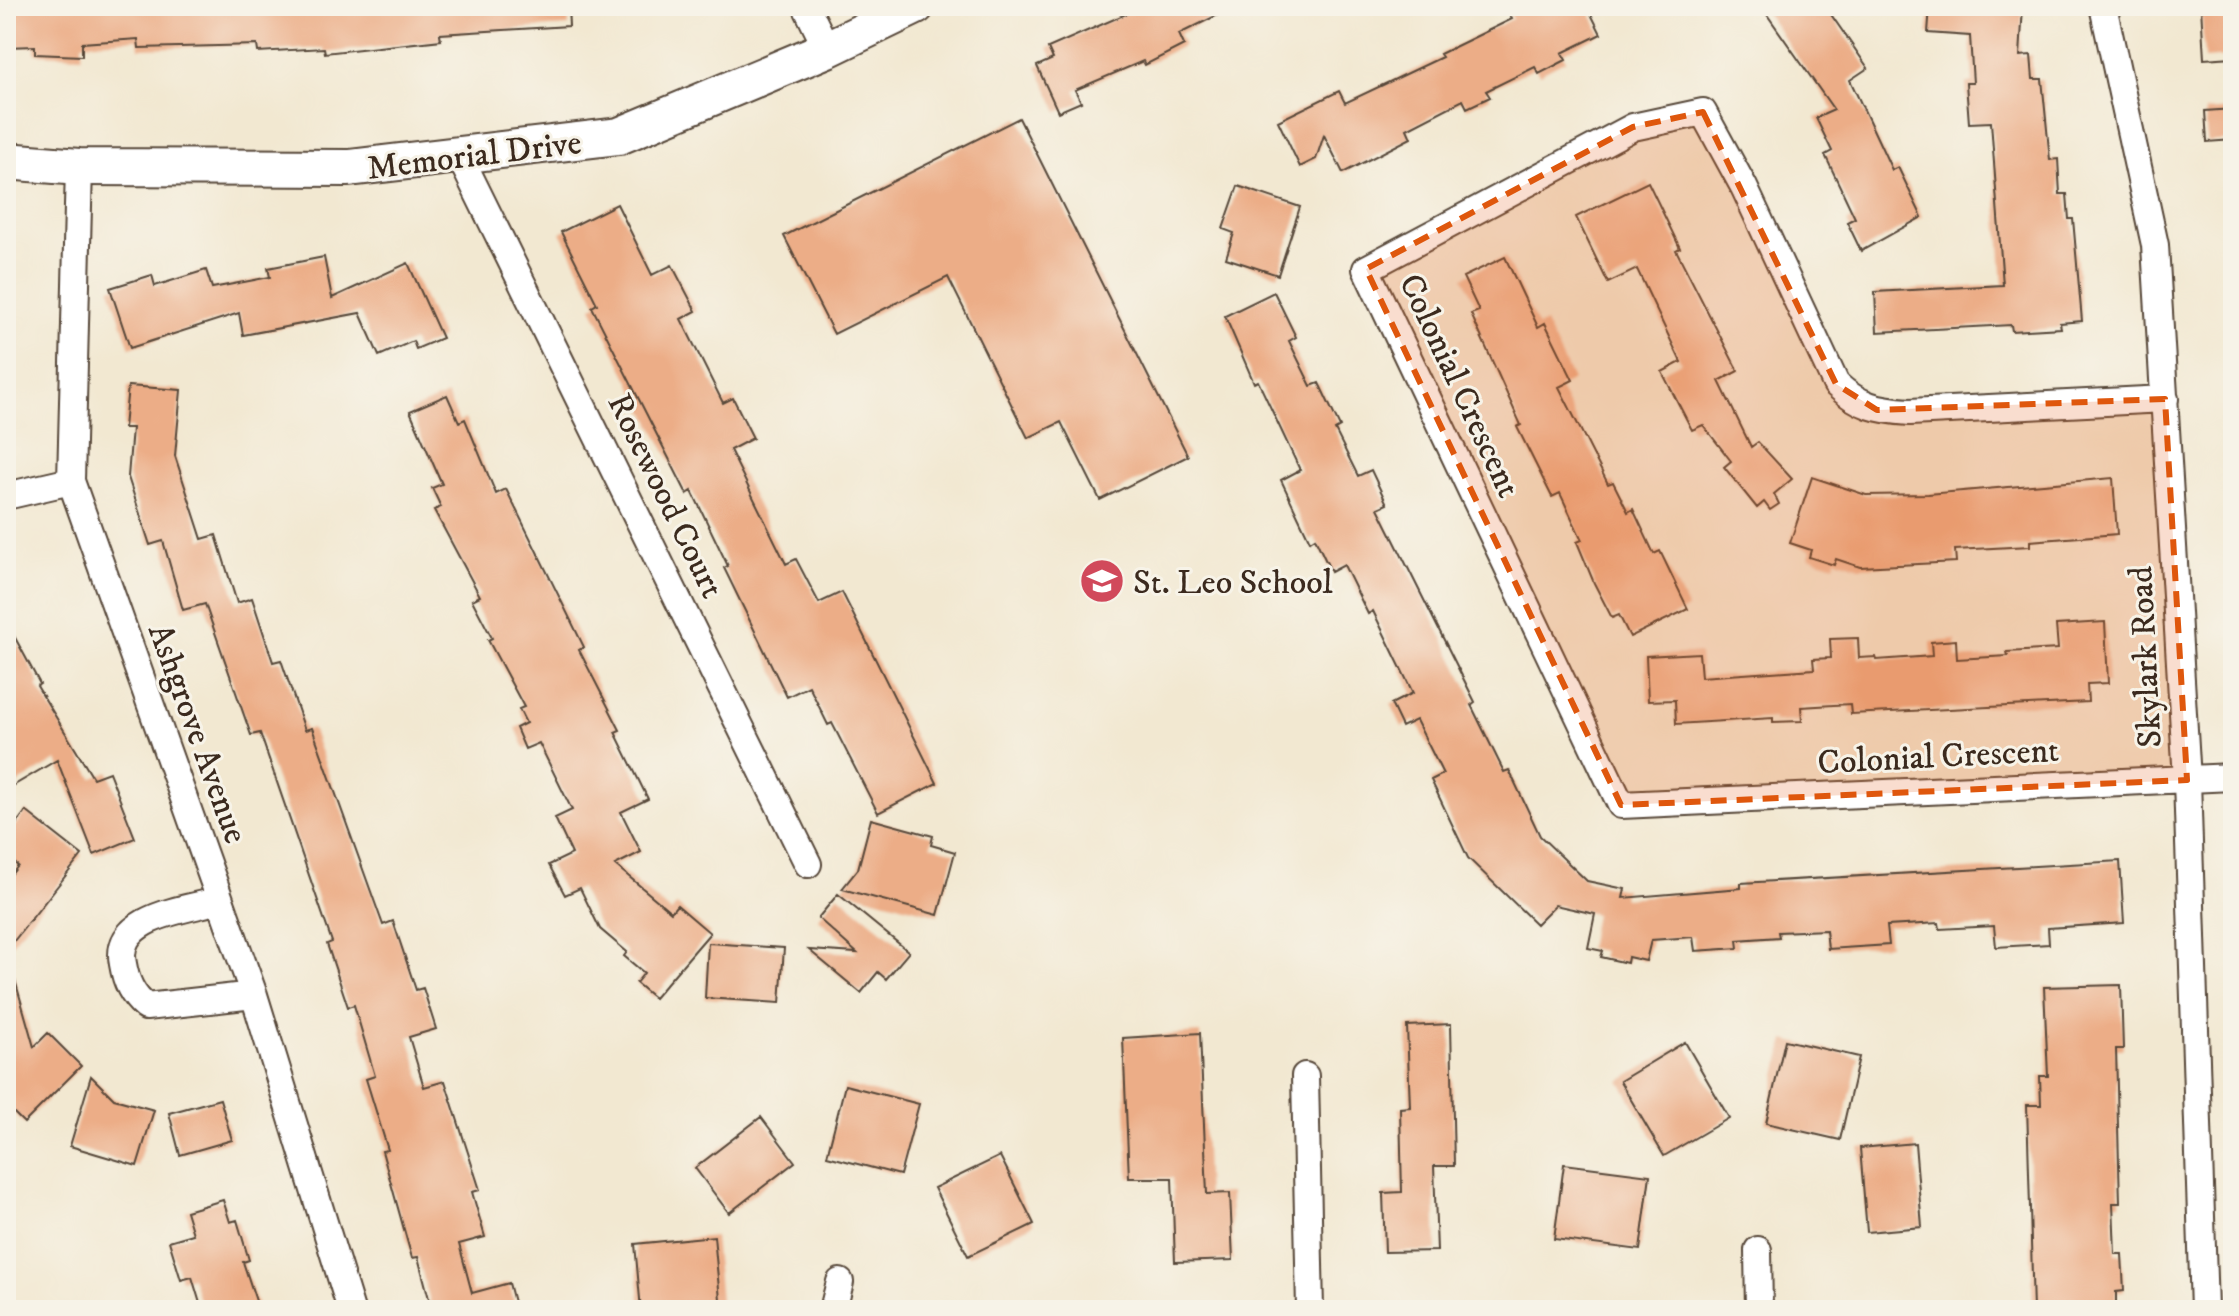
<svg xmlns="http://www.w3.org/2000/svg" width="2239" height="1316" viewBox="0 0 2239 1316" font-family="'IM FELL DW Pica',serif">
	<rect width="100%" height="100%" fill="#f7f3e8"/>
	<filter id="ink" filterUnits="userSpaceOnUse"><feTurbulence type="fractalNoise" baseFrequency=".0125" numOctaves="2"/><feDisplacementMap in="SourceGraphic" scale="16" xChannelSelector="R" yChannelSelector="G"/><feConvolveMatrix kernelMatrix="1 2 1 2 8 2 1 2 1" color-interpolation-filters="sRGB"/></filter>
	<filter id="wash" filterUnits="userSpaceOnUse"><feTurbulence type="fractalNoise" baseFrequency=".006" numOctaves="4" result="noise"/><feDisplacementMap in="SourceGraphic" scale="32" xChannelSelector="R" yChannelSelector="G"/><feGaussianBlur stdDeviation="1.8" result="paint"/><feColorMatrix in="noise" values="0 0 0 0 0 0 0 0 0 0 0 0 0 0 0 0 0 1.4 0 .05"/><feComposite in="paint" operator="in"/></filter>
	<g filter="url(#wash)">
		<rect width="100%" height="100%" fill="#f2e8d1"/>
		<g id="blocks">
			<path fill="#ecad87" d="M6,6H568L569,26L440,34L441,40L325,53L324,48L258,52L257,45L139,48L138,39L82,43V56L35,54V46L6,47Z
				M1144,6H1236L1179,34L1184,45L1145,65L1143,61L1075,90L1081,102L1058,112L1037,66L1053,59L1048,48Z
				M1505,6H1587L1601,34L1562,53L1566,60L1539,74L1535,67L1486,91L1490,97L1467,108L1463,100L1407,129L1411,138L1343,173L1324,135L1316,159L1300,167L1278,121L1339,91L1345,103L1442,57L1440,54L1512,19Z
				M1761,6H1825L1868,68L1850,80L1892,170L1898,167L1922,217L1861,251L1847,222L1855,218L1825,155L1832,151L1816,118L1834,110Z
				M1930,6H2023L2020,56L2031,55L2033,79H2042L2050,160L2058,159L2060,194H2067L2069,219H2073L2082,321L2060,323L2061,328L2012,331L2011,325L1877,332L1875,292L2003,285L1991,122L1969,123L1966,83H1973L1970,36L1928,33Z
				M2201,6H2233V57L2204,59Z
				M2233,109V140L2207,142L2205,111Z
				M1019,118L1188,456L1100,500L1061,422L1028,438L948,277L834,334L784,236Z
				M1648,182L1680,248L1676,250L1738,371L1719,381L1751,447L1758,442L1792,479L1774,494L1779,504L1770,510L1764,502L1757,508L1724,467L1731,461L1703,425L1692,430L1662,372L1681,362L1637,269L1608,283L1576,217Z
				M1238,186L1300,207L1278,275L1226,258L1234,233L1223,229Z
				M617,204L652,275L672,265L696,311L681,319L723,403L733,398L753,438L730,450L786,564L796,559L819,603L842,592L937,783L878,813L832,723L828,725L809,686L787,697L724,568L728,566L692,491L687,494L592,307L597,304L561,232Z
				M324,257L332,298L408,263L442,338L416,349L413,341L379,356L360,313L243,335L239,313L130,348L110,288L152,275L155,286L206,270L212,288L270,277L268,268Z
				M1505,257L1538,327L1545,323L1573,380L1559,387L1608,484L1613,482L1628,512L1633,509L1654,554L1660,551L1688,609L1630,637L1619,615L1612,618L1594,583L1577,542L1582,540L1560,493L1552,497L1517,427L1521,425L1471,314L1479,311L1463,277Z
				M1274,292L1296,337L1289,341L1311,386L1319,383L1340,427L1335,430L1358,476L1371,470L1387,504L1378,508L1475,702L1471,705L1504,772L1509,770L1540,836L1587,881L1625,889L1623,898L1741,888V883L2120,861L2124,923L2048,928L2049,944L1996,947L1994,926L1940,929L1939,923L1887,926L1889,945L1828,949L1826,930L1778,932L1779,937L1737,940L1738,948L1695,951L1693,937L1651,940L1646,961L1628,957L1627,963L1601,957L1603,951L1588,948L1595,914L1555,905L1536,924L1468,858L1431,780L1443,774L1416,720L1402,727L1391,704L1413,693L1373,611L1368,614L1344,565L1331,572L1315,538L1310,541L1281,480L1300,470L1258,381L1254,383L1225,316Z
				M128,386L181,390L175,456L202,539L216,535L237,603L252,598L273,662L281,660L305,730L312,728L383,925L393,921L416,990L423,988L436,1029L409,1037L424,1087L445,1081L480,1190L472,1192L485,1237L459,1244L472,1293L509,1283L516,1310H432L418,1257L412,1258L382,1151L388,1150L366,1079L375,1076L354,1005L348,1007L327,944L332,942L260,733L251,735L205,604L183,610L163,541L150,545L128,477L132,428H124Z
				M447,395L459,422L465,419L496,494L506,489L584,647L579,650L620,730L615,732L648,799L621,812L641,852L615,865L671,912L677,905L710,933L654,998L636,983L644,973L624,956L627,952L600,929L580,888L565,895L549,865L572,854L555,818L572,810L539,743L525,749L516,728L526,723L519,709L524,707L488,640L492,638L472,600L480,596L434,510L441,507L432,488L442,484L410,411Z
				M1812,477L1866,495L1928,494L2113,478L2117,534L2030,541V546L1955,550L1956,562L1860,567L1836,559L1834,565L1809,557L1811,550L1790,543Z
				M6,621L40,684L37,686L93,778L109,772L135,838L94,855L57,760L6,790Z
				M2105,622L2108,683L2087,684L2088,702L1851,714L1850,704L1801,707L1802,721L1773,722V718L1676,724L1675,700L1648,701L1646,656L1699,653L1701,677L1814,669L1813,659L1831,658L1830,639L1858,638L1859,658L1876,657L1877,660L1932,656L1931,642L1956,640L1957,659L2008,656L2007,652L2058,649L2056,625Z
				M26,811L82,855L6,951V881L18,866L6,856V837Z
				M871,819L933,836L931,845L955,852L938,915L842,889L858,869Z
				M838,894L909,952L886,979L878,972L861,993L809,950L857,953L818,918Z
				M708,943L784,948L780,1003L705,998Z
				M13,973L34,1047L48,1033L81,1066L24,1123L6,1105V974Z
				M2121,985L2123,1049H2116L2120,1203H2113L2115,1254H2122L2124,1291L2116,1292V1310H2033L2027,1105H2041L2040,1076H2048L2044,987Z
				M1451,1024L1454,1166H1434L1437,1251L1385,1252L1383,1193L1402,1192L1400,1108L1410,1107L1407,1026Z
				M1200,1033L1207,1194L1230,1193L1233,1260L1175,1262L1172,1178H1129L1123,1038Z
				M1785,1040L1859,1057L1840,1140L1766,1123Z
				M1685,1042L1729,1118L1664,1156L1620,1081Z
				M91,1076L114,1099L154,1110L137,1166L70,1146Z
				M845,1085L919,1104L900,1175L827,1156Z
				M220,1099L232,1140L180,1155L169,1113Z
				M761,1117L795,1162L729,1213L695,1168Z
				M1915,1143L1922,1227L1867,1232L1860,1148Z
				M1000,1156L1034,1224L968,1256L934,1188Z
				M1564,1164L1650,1175L1640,1250L1554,1239Z
				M223,1200L230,1222L237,1220L249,1260L243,1262L259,1310H202L192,1277L181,1280L169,1241L193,1234L186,1211Z
				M714,1236L721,1310H641L635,1244Z"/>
		</g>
	</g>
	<g filter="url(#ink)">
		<use href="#blocks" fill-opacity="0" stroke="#564639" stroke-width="2"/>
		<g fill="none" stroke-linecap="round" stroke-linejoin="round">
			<g stroke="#564639" stroke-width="30">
				<path id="minor" d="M806,6L827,49
					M2103,6L2155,245L2187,780L2204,1310
					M460,157L808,864
					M79,167L71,481L254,995L351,1310
					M2165,399L1910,412C1878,410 1859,406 1836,384L1744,187L1703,112L1633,127L1366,269L1621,805L2233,777
					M6,496L71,481
					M220,900C185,910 113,916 123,964C126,982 132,995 146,1007L254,995
					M1305,1076L1310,1310
					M1758,1250L1759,1310
					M833,1310L840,1282"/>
			</g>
			<g stroke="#564639" stroke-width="40">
				<path id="secondary" d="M6,161L79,167L349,168L619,136L827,49L916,6"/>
			</g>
			<use href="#minor" stroke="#fff" stroke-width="26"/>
			<use href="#secondary" stroke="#fff" stroke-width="36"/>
		</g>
	</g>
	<path fill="#df570d" fill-opacity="0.2" stroke="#df570d" stroke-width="6" stroke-dasharray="16 10" stroke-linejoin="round" d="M1703,112L1836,384L1877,410L2165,399L2187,780L1621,805L1366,269L1633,127Z"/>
	<defs>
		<g id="school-disc" transform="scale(2.3)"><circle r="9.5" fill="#d1495b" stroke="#f7f3e8"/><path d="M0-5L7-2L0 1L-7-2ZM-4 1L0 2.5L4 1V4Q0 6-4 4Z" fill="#fff"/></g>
	</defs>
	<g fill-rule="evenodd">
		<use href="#school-disc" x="1102" y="581"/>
	</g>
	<g text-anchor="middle" stroke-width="6" stroke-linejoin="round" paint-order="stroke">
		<g font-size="34" fill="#3b2a1e" stroke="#f7f3e8">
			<text transform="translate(474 154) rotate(-7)" y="12">Memorial Drive</text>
			<text transform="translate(1461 385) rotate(65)" y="12">Colonial Crescent</text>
			<text transform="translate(667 495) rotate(64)" y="12">Rosewood Court</text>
			<text transform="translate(2144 657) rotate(-93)" y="12">Skylark Road</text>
			<text transform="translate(199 733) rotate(70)" y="12">Ashgrove Avenue</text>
			<text transform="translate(1938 755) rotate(-3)" y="12">Colonial Crescent</text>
		</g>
		<g font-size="34" fill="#3b2a1e" stroke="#f7f3e8" text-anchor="start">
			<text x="1133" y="593">St. Leo School</text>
		</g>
	</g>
	<rect width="2239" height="1316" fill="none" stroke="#f7f3e8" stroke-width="32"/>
</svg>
